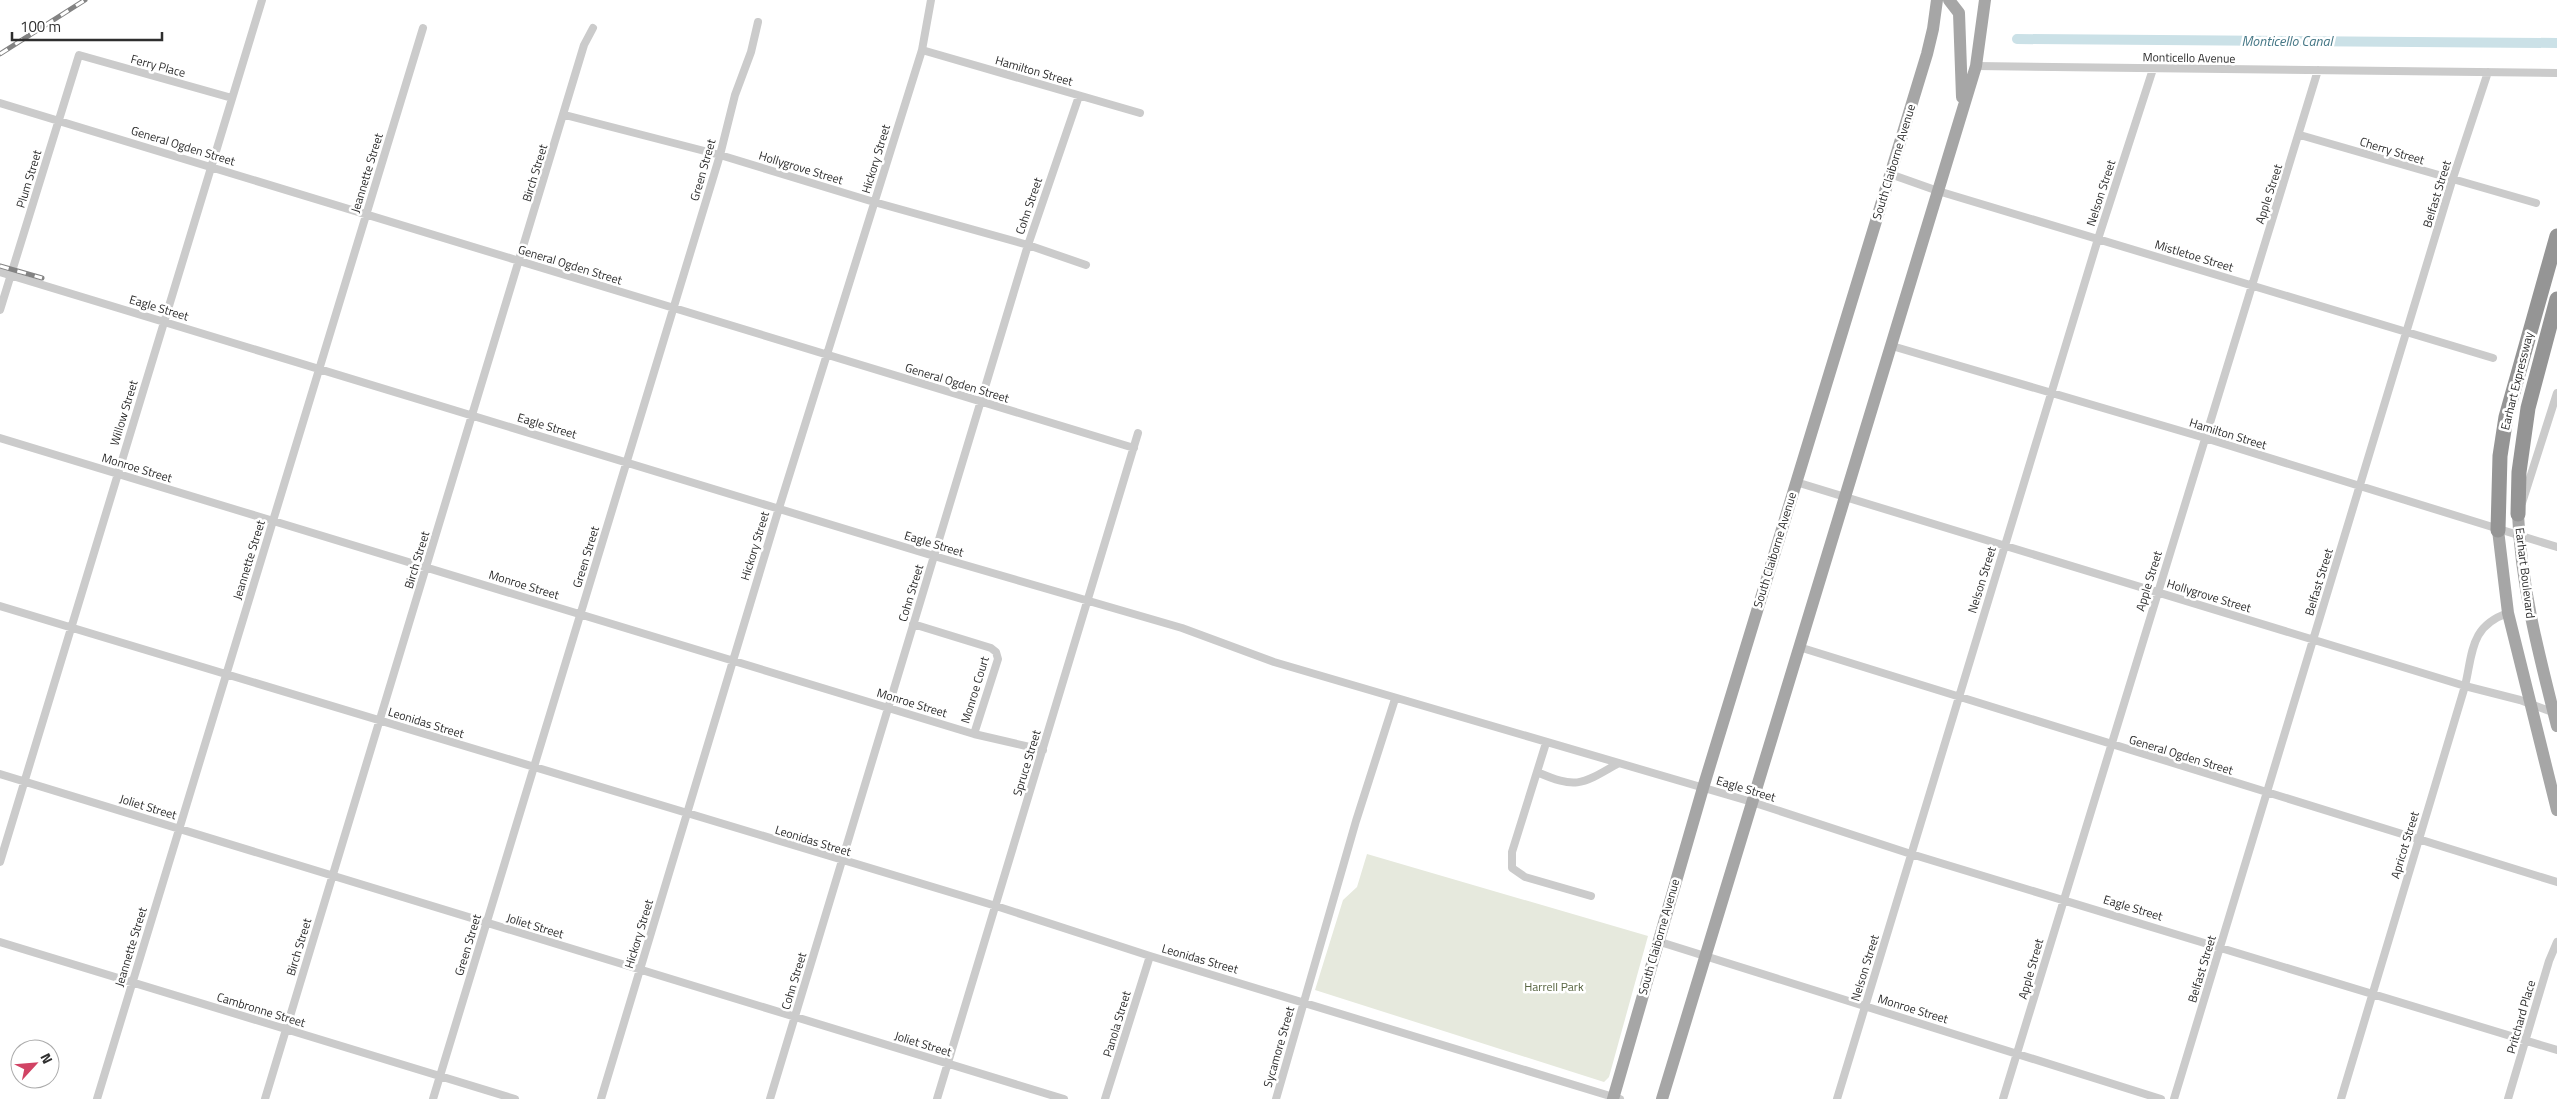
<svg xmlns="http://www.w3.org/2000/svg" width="2557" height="1099" viewBox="0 0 2557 1099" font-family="'Titillium Web',sans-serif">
	<rect width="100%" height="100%" fill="#fff"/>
	<path fill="#e6e9dd" d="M1367,854L1648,936L1609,1077L1604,1082L1315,990L1343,900L1357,887Z"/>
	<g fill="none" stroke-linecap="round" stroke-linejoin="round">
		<path stroke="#cbe1e7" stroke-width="10" d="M2017,39L2557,43"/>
		<path stroke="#cbcbcb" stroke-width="8" d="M922,50L1140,113
			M1976,66L2557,73
			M0,103L1134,448
			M565,115L720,155L874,202L1028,245L1086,265
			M2300,135L2536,203
			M1890,174L1938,191L2493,358
			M0,272L934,556L1182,628L1274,662L1752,802L1911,854L2557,1050
			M0,310L79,55L232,98
			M1892,346L2205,438L2557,547
			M0,438L974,734L1043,750
			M1796,482L2465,686L2520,700L2555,713
			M2522,503L2557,393
			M0,606L996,906L1150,956L1620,1099
			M913,624L991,648L996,652L998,659L974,734
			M1799,647L2557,882
			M1546,743L1512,852V868L1525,877L1591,896
			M1537,772C1576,789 1581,785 1617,764
			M0,774L1064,1099
			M0,862L262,0
			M1657,941L2161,1099
			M0,942L515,1099
			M97,1099L423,28
			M265,1099L584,45L593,28
			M433,1099L720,155L735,95L751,52L758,22
			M601,1099L779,508L922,50L931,0
			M770,1099L1028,245L1079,96
			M937,1099L1138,433
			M1105,1099L1150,956
			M1276,1099L1356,821L1395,699
			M1837,1099L2098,239L2153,69
			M2003,1099L2318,70
			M2174,1099L2452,181L2488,72
			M2341,1099L2465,686C2473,652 2470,626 2508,613
			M2508,1099L2549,961L2557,942"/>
		<path stroke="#a6a6a6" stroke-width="12" d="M1949,0L1959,13L1962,97
			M2518,514C2521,587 2539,655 2557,726
			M2498,530L2508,613L2557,810
			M1613,1099L1703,788L1927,54L1933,29L1937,0
			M1662,1099L1976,66L1985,0"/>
		<path stroke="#959595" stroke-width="15" d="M2518,514L2519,472L2528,408L2557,299
			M2498,530L2500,456L2506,417L2557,236"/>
		<g stroke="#838383" stroke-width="5">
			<path id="rail" d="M0,54L85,0
				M0,266L42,278"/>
		</g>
		<use href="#rail" stroke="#fff" stroke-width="3" stroke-dasharray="9" stroke-linecap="butt"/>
	</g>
	<g text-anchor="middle" stroke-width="5" stroke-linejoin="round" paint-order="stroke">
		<g font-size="12" fill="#2e2e2e" stroke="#fff">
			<text transform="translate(2189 58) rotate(1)" y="4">Monticello Avenue</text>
			<text transform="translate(158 66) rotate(15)" y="4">Ferry Place</text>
			<text transform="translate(1034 71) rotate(16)" y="4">Hamilton Street</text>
			<text transform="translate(183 146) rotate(17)" y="4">General Ogden Street</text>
			<text transform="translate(2392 151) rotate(17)" y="4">Cherry Street</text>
			<text transform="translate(876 159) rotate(-73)" y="4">Hickory Street</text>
			<text transform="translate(1894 162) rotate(-73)" y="4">South Claiborne Avenue</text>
			<text transform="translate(801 168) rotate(17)" y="4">Hollygrove Street</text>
			<text transform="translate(703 170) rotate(-74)" y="4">Green Street</text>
			<text transform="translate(367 173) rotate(-73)" y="4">Jeannette Street</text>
			<text transform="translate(535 173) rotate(-73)" y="4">Birch Street</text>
			<text transform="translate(29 179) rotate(-73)" y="4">Plum Street</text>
			<text transform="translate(2101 193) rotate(-72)" y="4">Nelson Street</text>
			<text transform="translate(2269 194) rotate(-72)" y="4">Apple Street</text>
			<text transform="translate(2437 194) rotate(-73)" y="4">Belfast Street</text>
			<text transform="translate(1029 206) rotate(-71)" y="4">Cohn Street</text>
			<text transform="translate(2194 256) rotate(17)" y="4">Mistletoe Street</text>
			<text transform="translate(570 265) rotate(17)" y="4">General Ogden Street</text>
			<text transform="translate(159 308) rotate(17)" y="4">Eagle Street</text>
			<text transform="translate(2517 381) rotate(-76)" y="4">Earhart Expressway</text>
			<text transform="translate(957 383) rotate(17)" y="4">General Ogden Street</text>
			<text transform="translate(124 413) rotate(-73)" y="4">Willow Street</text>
			<text transform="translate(547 426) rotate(17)" y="4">Eagle Street</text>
			<text transform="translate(2228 434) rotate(17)" y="4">Hamilton Street</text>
			<text transform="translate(137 468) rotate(17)" y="4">Monroe Street</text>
			<text transform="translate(934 544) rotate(17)" y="4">Eagle Street</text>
			<text transform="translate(755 546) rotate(-73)" y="4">Hickory Street</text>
			<text transform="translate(1775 550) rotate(-73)" y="4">South Claiborne Avenue</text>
			<text transform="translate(586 557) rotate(-73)" y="4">Green Street</text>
			<text transform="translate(249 560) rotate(-73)" y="4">Jeannette Street</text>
			<text transform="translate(417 560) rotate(-73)" y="4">Birch Street</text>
			<text transform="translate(2525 573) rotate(83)" y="4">Earhart Boulevard</text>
			<text transform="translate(1982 580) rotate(-73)" y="4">Nelson Street</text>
			<text transform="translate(2149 581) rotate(-73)" y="4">Apple Street</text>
			<text transform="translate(2319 582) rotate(-73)" y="4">Belfast Street</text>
			<text transform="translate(524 585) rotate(17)" y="4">Monroe Street</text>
			<text transform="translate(911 593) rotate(-73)" y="4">Cohn Street</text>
			<text transform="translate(2209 596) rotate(17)" y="4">Hollygrove Street</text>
			<text transform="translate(975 690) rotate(-73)" y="4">Monroe Court</text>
			<text transform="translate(912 703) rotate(17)" y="4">Monroe Street</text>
			<text transform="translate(426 723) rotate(17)" y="4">Leonidas Street</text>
			<text transform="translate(2181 755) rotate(17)" y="4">General Ogden Street</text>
			<text transform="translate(1027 763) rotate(-73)" y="4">Spruce Street</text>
			<text transform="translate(1746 789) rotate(17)" y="4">Eagle Street</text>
			<text transform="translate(148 807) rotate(17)" y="4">Joliet Street</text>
			<text transform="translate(813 841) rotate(17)" y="4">Leonidas Street</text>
			<text transform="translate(2405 845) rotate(-73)" y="4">Apricot Street</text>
			<text transform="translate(2133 908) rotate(17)" y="4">Eagle Street</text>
			<text transform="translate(535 926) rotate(17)" y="4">Joliet Street</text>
			<text transform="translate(639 934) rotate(-73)" y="4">Hickory Street</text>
			<text transform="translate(1659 937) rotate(-74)" y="4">South Claiborne Avenue</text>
			<text transform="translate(468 945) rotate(-73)" y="4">Green Street</text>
			<text transform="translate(131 947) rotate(-73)" y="4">Jeannette Street</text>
			<text transform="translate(299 947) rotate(-73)" y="4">Birch Street</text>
			<text transform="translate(1200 959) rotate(16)" y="4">Leonidas Street</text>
			<text transform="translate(1865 968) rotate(-73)" y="4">Nelson Street</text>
			<text transform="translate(2031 969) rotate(-74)" y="4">Apple Street</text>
			<text transform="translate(2202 969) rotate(-73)" y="4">Belfast Street</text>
			<text transform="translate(794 981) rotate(-73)" y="4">Cohn Street</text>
			<text transform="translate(1913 1009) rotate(17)" y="4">Monroe Street</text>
			<text transform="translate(261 1010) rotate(17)" y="4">Cambronne Street</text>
			<text transform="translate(2521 1017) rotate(-74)" y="4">Pritchard Place</text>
			<text transform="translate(1117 1024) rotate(-73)" y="4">Panola Street</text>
			<text transform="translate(923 1044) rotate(17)" y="4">Joliet Street</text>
			<text transform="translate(1279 1047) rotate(-74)" y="4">Sycamore Street</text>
		</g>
		<g font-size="12" fill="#576440" stroke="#fff">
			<text x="1554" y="991">Harrell Park</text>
		</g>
		<g font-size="14" font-style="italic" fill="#457786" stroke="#fff">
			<text x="2287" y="46">Monticello Canal</text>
		</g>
	</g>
	<g transform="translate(35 1064) rotate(64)"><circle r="24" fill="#ffffff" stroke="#ababab"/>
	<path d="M0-4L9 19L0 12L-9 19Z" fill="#d14364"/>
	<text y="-8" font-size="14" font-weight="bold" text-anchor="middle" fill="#2e2e2e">N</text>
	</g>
	<path d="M12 32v8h150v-8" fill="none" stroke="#2e2e2e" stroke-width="2.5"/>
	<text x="20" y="32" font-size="15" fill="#2e2e2e" stroke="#ffffff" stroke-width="4" paint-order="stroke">100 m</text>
</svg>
